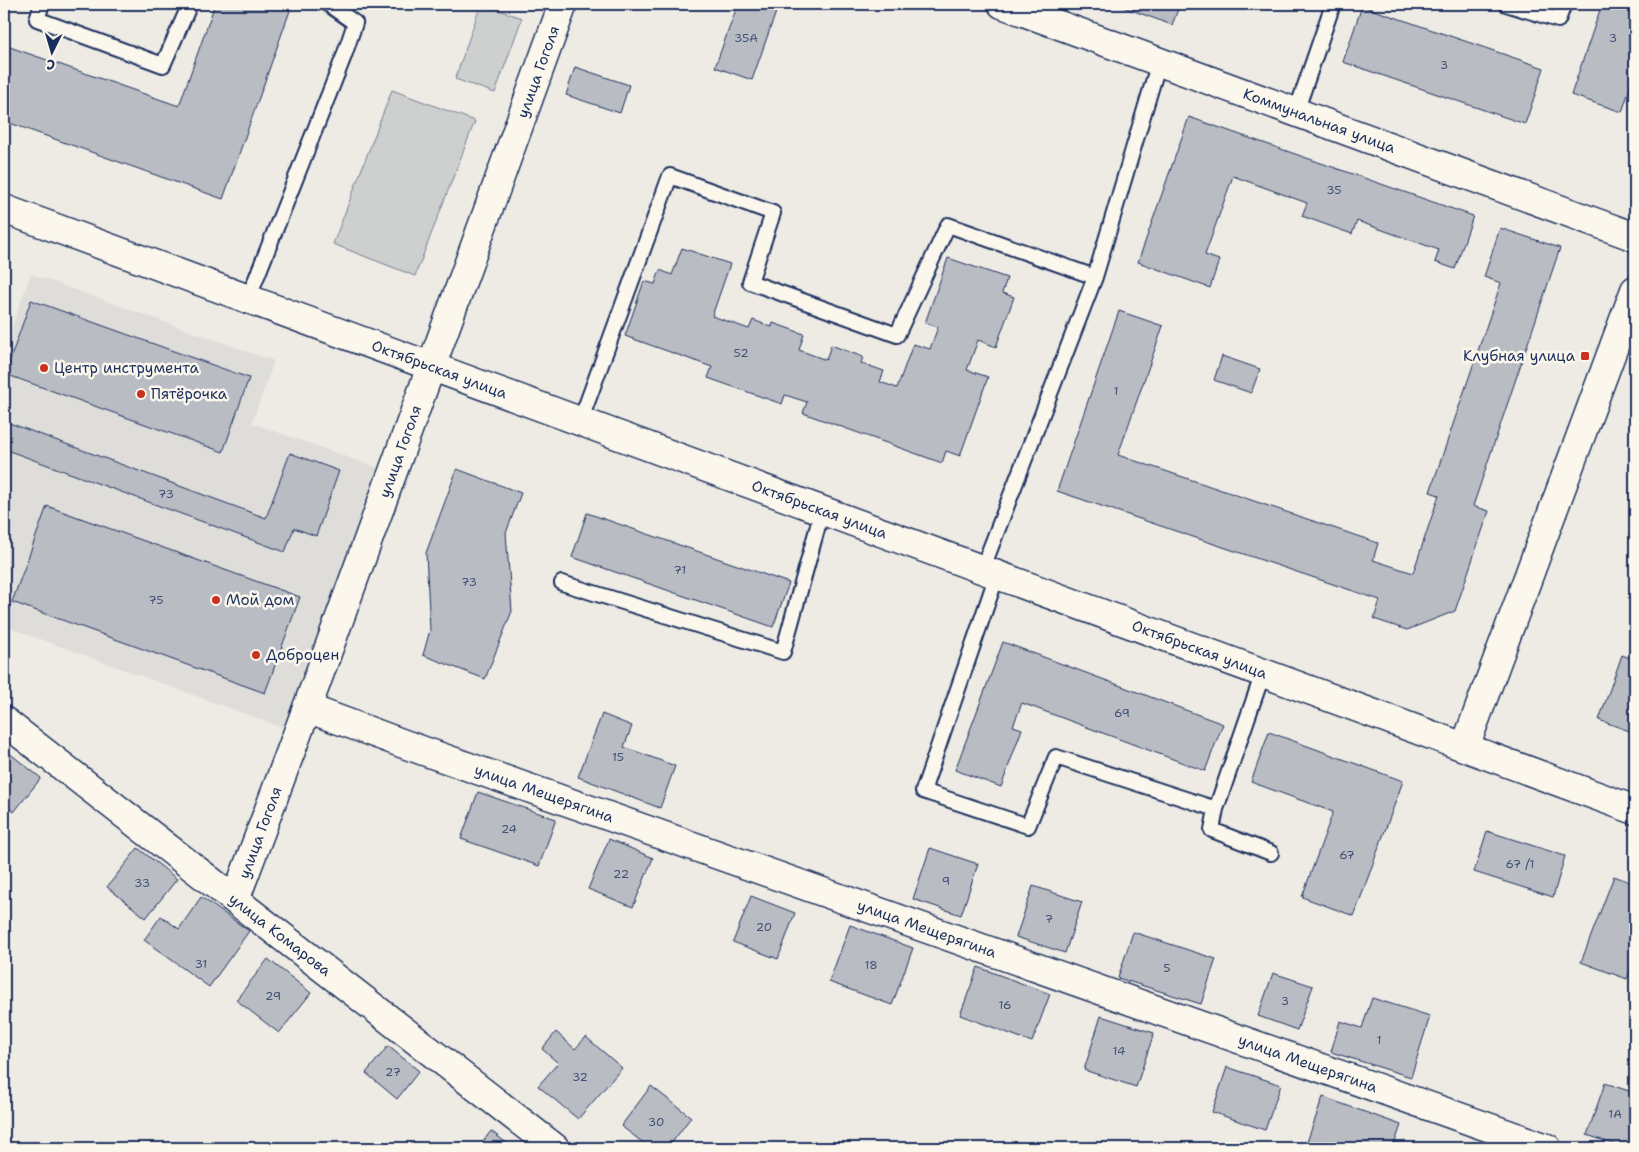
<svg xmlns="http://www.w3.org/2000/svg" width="1639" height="1152" viewBox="0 0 1639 1152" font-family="'Shantell Sans',sans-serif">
	<rect width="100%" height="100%" fill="#eeebe4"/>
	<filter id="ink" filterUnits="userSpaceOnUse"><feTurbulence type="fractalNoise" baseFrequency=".02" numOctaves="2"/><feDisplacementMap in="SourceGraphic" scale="10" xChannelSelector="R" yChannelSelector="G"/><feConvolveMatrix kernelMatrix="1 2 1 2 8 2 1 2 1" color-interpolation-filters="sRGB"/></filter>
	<g filter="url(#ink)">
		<path fill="#deddda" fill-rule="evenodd" d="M31,274L274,361L252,423L378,468L284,728L4,626V449L284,552L294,528L316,535L339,471L290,453L266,518L4,421V349ZM31,300L249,378L223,452L5,374ZM300,598L265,693L12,602Z"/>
		<path fill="#cecfcf" stroke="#747f96" d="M481,4L522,18L495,93L455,79Z
			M392,90L475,121L415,276L333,244Z"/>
		<path fill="#b9bcc3" stroke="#1b2f5e" d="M215,4H288L292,5L223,199L4,121V45L179,106Z
			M738,4H761L777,9L752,80L715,67Z
			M1115,4H1180L1172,25Z
			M1602,4H1635V73L1622,112L1571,95Z
			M1362,6L1544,68L1525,124L1343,62Z
			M575,67L629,85L620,113L566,95Z
			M1189,117L1473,216L1455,269L1435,262L1439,250L1357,221L1352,234L1302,216L1307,203L1233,176L1205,255L1219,260L1210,288L1138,262Z
			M1500,228L1560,248L1473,506L1489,511L1455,611L1407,630L1374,619L1380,600L1057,491L1119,311L1163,326L1118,455L1378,543L1373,560L1413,573L1439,495L1430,492L1501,283L1484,277Z
			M682,248L730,264L712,316L749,329L753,320L772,327L773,323L804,334L799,350L826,360L831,345L863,357L861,363L884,371L880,382L897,388L913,344L930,349L938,327L925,323L948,258L1007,278L1002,293L1014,297L996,347L978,340L967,370L988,377L960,456L946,451L942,463L803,413L807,402L785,395L782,404L708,378L712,367L625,336L644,281L655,284L660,270L672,275Z
			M31,300L249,378L223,452L5,374Z
			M1222,356L1260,369L1251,393L1214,380Z
			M4,421L266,518L290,453L339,471L316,536L294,528L285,552L4,449Z
			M457,469L521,493L506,533L512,611L485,679L423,655L430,630L426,553Z
			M47,506L300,597L265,693L12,602Z
			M587,513L789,583L773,627L572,557Z
			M1003,642L1223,724L1205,771L1022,703L1013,726L1022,729L1001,787L955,770Z
			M1622,655L1635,660V733L1599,720Z
			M602,714L632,726L624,747L675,766L660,808L578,777Z
			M1269,732L1403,781L1354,916L1302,897L1333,812L1251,782Z
			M4,749L41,778L14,812L4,804Z
			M478,792L556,819L539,866L461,839Z
			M1487,831L1565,856L1553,897L1474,872Z
			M609,839L653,858L633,907L588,889Z
			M138,848L177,879L146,918L107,887Z
			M930,848L978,864L961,915L913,899Z
			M1614,876L1635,884V957L1627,979L1581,962Z
			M1033,886L1082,902L1065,953L1016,937Z
			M751,896L795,913L778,959L733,942Z
			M201,897L249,931L209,987L144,940L161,916L179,929Z
			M850,925L913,948L892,1005L829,982Z
			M1133,932L1216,959L1201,1004L1118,978Z
			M268,959L311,993L279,1033L236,1000Z
			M978,967L1050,994L1032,1042L960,1015Z
			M1273,973L1313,986L1297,1030L1258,1016Z
			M1372,998L1430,1016L1411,1077L1331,1052L1340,1021L1362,1028Z
			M1101,1016L1154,1033L1136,1087L1084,1070Z
			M556,1032L575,1049L586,1037L622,1068L578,1119L538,1086L558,1063L542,1049Z
			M388,1046L419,1071L397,1099L366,1073Z
			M1227,1067L1281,1085L1265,1130L1212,1112Z
			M1605,1083L1635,1093V1148H1625L1587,1135Z
			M651,1086L691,1117L668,1148H650L621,1126Z
			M1323,1097L1401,1125L1393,1148H1324L1307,1142Z
			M491,1131L513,1148H478Z"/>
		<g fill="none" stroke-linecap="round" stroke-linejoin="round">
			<g stroke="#1b2f5e" stroke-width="18">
				<path id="lane" d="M42,4L37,19L163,65L190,4
					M1506,4L1558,20L1564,4
					M1296,112L1333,4
					M248,299L344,56L355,23L328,4
					M580,422L670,176L773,213L750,282L897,335L948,225L1095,277
					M982,570L1095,277L1159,62
					M997,575L923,791L1028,826L1056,757L1216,809
					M562,583L783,652L822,511
					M1263,673L1216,809L1212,830L1271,853"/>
			</g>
			<g stroke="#1b2f5e" stroke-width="31">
				<g id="street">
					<path id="s1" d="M1002,4L1635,237"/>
					<path id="s2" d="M307,708L404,744L1547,1148"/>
					<path id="s3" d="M4,721L555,1148"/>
					<path id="s4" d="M235,900L307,708L563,4"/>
				</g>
			</g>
			<g stroke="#1b2f5e" stroke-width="31">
				<g id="secondary">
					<path id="s5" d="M4,209L1635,810"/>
					<path d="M1465,747L1635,290"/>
				</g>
			</g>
			<use href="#lane" stroke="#fbf7ec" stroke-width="14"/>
			<use href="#street" stroke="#fbf7ec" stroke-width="28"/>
			<use href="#secondary" stroke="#fbf7ec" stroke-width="28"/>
		</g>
	</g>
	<g fill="#c8321e" stroke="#fbf7ec" stroke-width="2">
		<rect x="1580" y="351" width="10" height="10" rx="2.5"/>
		<circle cx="44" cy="368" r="5"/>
		<circle cx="141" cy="394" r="5"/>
		<circle cx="216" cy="600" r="5"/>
		<circle cx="256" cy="655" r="5"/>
	</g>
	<g text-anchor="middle" stroke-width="5" stroke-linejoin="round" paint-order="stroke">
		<g font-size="12" fill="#425277">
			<text x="746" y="42">35А</text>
			<text x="1613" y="42">3</text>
			<text x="1444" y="69">3</text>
			<text x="1334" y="194">35</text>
			<text x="741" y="357">52</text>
			<text x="1116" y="395">1</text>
			<text x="166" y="498">73</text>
			<text x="680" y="574">71</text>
			<text x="469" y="586">73</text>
			<text x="156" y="604">75</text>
			<text x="1122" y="717">69</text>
			<text x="618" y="761">15</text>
			<text x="509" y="833">24</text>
			<text x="1347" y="859">67</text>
			<text x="1520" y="868">67 /1</text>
			<text x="621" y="878">22</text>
			<text x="946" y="885">9</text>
			<text x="142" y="887">33</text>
			<text x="1049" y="923">7</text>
			<text x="764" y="931">20</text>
			<text x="201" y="968">31</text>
			<text x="871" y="969">18</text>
			<text x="1167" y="972">5</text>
			<text x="273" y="1000">29</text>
			<text x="1285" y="1005">3</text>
			<text x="1005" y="1009">16</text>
			<text x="1379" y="1044">1</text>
			<text x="1119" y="1055">14</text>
			<text x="393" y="1076">27</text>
			<text x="580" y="1081">32</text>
			<text x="1615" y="1118">1А</text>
			<text x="656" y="1126">30</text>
		</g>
		<g font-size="15" fill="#1b2f5e" stroke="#fbf7ec">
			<text dy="5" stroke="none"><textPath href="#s4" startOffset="882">улица Гоголя</textPath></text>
			<text dy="5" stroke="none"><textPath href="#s1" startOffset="338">Коммунальная улица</textPath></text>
			<text dy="5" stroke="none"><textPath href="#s5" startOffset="464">Октябрьская улица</textPath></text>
			<text dy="5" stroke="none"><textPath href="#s4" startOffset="478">улица Гоголя</textPath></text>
			<text dy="5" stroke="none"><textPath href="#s5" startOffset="869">Октябрьская улица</textPath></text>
			<text dy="5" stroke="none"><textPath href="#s5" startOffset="1274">Октябрьская улица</textPath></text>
			<text dy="5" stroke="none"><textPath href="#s2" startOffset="252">улица Мещерягина</textPath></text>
			<text dy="5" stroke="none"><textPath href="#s4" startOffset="72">улица Гоголя</textPath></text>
			<text dy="5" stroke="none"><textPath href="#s2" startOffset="658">улица Мещерягина</textPath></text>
			<text dy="5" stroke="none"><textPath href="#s3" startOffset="349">улица Комарова</textPath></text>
			<text dy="5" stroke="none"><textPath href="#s2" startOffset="1062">улица Мещерягина</textPath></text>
		</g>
		<g font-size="15" fill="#1b2f5e" stroke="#fbf7ec" text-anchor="start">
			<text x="1575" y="361" text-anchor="end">Клубная улица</text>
			<text x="54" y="373">Центр инструмента</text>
			<text x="151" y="399">Пятёрочка</text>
			<text x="226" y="605">Мой дом</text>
			<text x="266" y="660">Доброцен</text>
		</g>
	</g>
	<rect width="1639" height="1152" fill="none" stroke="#fbf7ec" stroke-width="20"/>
	<rect x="10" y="10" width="1619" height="1132" fill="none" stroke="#1b2f5e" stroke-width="2" filter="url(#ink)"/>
	<g transform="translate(52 52) rotate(185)" stroke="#fbf7ec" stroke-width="4" paint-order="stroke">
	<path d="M0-4L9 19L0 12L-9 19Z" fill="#1b2f5e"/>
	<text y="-8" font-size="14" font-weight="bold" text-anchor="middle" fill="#1b2f5e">С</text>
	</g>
</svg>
